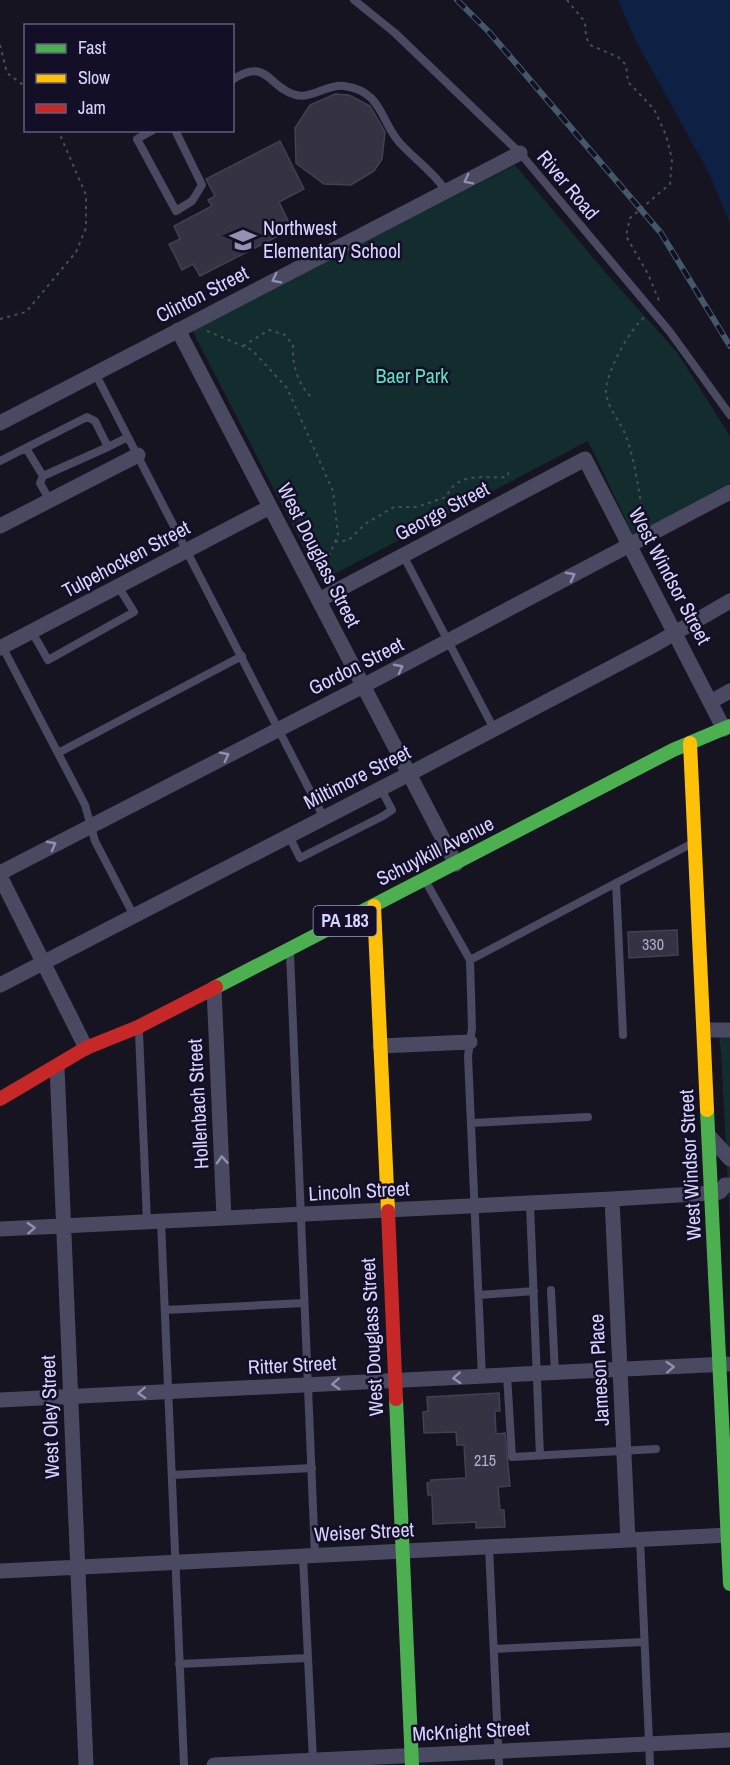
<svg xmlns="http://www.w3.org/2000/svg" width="730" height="1765" viewBox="0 0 730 1765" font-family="'Archivo Narrow',sans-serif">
	<rect width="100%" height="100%" fill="#161421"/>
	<path fill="#132c2d" d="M515,165L606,273L677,352L730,436V483L633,535L588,441L321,581L192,330Z
		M719,1037H730V1226L721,1053Z"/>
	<path fill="#0d2144" d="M618,0H730V224L709,173L637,43Z"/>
	<path fill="#343243" stroke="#433f54" stroke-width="1.5" d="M335,94L349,95L370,106L385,132L382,159L374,171L351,185L324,184L296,163L295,128L310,105Z
		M280,141L304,189L279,202L292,229L200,276L193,264L182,270L169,244L180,239L174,226L212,206L208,200L215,196L206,179Z
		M677,930L678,955L629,958L628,932Z
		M499,1393L500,1411H495L496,1434L505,1433L510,1486L498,1487L500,1510H504L505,1527L476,1528V1522L433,1524L432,1495H428L427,1483L431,1482V1480L466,1478L464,1445H457L456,1432L424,1433L423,1412L428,1411L427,1397Z"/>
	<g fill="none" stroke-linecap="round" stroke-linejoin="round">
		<path stroke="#44505f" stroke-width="2" stroke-dasharray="3 4.5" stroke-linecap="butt" d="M567,0L585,22L586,37L590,45L618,57L626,65L628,82L654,109L666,135L672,159L670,184L630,218L626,236L648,274L660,303
			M0,45L7,73L26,87
			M0,319L26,312L76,252L86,228V195L58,130
			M207,331L252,350L287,388L333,491L338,535L321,574
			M243,346L269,330L285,335L293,345C292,366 298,385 313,399
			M644,521C639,494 636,465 627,439C622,423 608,410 606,393C605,374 630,328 645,317
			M335,542L349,540L365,524L394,507H417L446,497C459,470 483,479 507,477L510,469"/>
		<path stroke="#4a4962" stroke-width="8" d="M354,0L395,33L520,153L670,332L730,415
			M232,80C268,56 268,88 296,95C312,99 327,84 344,86C382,91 380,120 399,142C415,160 433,171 446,191
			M153,130L137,139L176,211L192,201L202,185L175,130
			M95,373L324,818
			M26,448L43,476L108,447
			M0,461L87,417L95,421L108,447L128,437
			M43,476L40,483L50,501
			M403,555L494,729
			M32,632L48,660L134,612L118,586
			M2,646L85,805L95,841L134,916
			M58,753L242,656
			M289,836L300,858L383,816L392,810L381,789
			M426,882L470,960
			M290,953L315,1556
			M139,1032L147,1222
			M623,1035L616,883L691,844
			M471,1123L588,1117
			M530,1204L540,1456
			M161,1221L184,1765
			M551,1290L555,1373
			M479,1295L534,1291
			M165,1310L304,1303
			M507,1375L512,1457L656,1449
			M482,1377L468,1056L472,1028L470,960L616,883
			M172,1475L312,1468
			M640,1539L650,1765
			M489,1547L499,1765
			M303,1556L313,1760
			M494,1649L644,1642
			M179,1664L308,1658"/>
		<path stroke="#4a4962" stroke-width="15" d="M178,330L456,864
			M0,423L520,153
			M0,526L138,455
			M319,600L585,459L724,729
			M0,648L270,507
			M712,701L730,691
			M0,873L363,686L730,492
			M0,876L86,1048
			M0,985L409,774L654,645L730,601
			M214,988L224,1218
			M704,1030H730
			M380,1046L470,1042
			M57,1066L86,1765
			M710,1137L730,1159
			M612,1199L628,1540
			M0,1229L612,1199L712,1193L720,1192L725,1185H730
			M0,1400L727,1364
			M0,1571L730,1535
			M214,1765L730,1740"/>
		<path stroke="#4caf50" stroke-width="14" d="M216,987L673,750L730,726
			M707,1110L730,1584
			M396,1399L412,1765"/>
		<path stroke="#ffc107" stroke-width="14" d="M690,743L707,1110
			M374,906L388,1211"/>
		<path stroke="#c62828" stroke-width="14" d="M0,1099L86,1048L138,1027L216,987
			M388,1211L396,1399"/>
		<g stroke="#43596b" stroke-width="6">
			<path id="rail" d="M457,0L489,32L661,233L730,346"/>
		</g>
		<use href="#rail" stroke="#130f26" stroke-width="4" stroke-dasharray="11" stroke-linecap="butt"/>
	</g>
	<defs><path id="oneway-chevron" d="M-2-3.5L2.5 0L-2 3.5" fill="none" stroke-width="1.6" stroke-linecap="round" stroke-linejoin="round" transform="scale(1.5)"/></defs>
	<g stroke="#928eb0">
		<use href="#oneway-chevron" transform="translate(468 180) rotate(153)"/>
		<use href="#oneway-chevron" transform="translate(276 279) rotate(153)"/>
		<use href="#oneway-chevron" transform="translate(571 576) rotate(-28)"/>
		<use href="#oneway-chevron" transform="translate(399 668) rotate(-28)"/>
		<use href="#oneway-chevron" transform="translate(225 756) rotate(-27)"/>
		<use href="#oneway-chevron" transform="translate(52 845) rotate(-28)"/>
		<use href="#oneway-chevron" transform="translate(222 1160) rotate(-93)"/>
		<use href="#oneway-chevron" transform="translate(31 1228) rotate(-3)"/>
		<use href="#oneway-chevron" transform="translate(670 1367) rotate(-3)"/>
		<use href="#oneway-chevron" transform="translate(457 1378) rotate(177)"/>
		<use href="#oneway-chevron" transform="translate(336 1384) rotate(177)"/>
		<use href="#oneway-chevron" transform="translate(142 1393) rotate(177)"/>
	</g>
	<defs>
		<g id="school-bare" transform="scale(2.07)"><path d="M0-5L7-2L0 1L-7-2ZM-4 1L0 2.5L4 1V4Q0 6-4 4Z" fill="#9591b1" stroke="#130f26" stroke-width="2.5" paint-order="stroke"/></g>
	</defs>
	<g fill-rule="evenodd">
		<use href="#school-bare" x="243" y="240"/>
	</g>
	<g text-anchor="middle" stroke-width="5" stroke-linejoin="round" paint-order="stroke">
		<g font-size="16" fill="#b0acd0">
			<text x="653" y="950">330</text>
			<text x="485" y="1466">215</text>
		</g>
		<rect fill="#130f26" stroke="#9e99be" stroke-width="1.5" x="313.5" y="906" width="63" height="30" rx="4.5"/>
		<g font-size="18" font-weight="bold" fill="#d9d4ff">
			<text x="345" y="927">PA 183</text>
		</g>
		<g font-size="20" fill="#d9d4ff" stroke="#130f26">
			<text transform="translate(568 185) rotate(50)" y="7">River Road</text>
			<text transform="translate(202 294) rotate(-27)" y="7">Clinton Street</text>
			<text transform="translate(442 511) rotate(-28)" y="7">George Street</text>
			<text transform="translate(319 555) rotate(63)" y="7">West Douglass Street</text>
			<text transform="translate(126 559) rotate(-28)" y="7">Tulpehocken Street</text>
			<text transform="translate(670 576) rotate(62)" y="7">West Windsor Street</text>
			<text transform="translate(356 666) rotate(-27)" y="7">Gordon Street</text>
			<text transform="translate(357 777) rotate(-27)" y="7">Miltimore Street</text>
			<text transform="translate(435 851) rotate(-27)" y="7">Schuylkill Avenue</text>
			<text transform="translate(198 1104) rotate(-93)" y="7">Hollenbach Street</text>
			<text transform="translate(690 1165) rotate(-93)" y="7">West Windsor Street</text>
			<text transform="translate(359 1191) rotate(-3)" y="7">Lincoln Street</text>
			<text transform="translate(372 1337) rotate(-93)" y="7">West Douglass Street</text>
			<text transform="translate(292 1365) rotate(-3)" y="7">Ritter Street</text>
			<text transform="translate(599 1370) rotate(-93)" y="7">Jameson Place</text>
			<text transform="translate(50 1417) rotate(-92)" y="7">West Oley Street</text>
			<text transform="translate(364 1532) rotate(-3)" y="7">Weiser Street</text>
			<text transform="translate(471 1731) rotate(-3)" y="7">McKnight Street</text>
		</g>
		<g font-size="20" fill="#d9d4ff" stroke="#130f26" text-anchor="start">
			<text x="263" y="235">Northwest<tspan x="263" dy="23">Elementary School</tspan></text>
		</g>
		<g font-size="20" fill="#5fe0c0" stroke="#130f26">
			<text x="412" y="383">Baer Park</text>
		</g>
	</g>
	<rect x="24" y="24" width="210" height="108" fill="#130f26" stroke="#625e7d" stroke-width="1.5"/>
	<rect x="36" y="44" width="30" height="9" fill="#4caf50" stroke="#625e7d" stroke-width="1.5"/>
	<text x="78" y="54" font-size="18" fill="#d9d4ff">Fast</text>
	<rect x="36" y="74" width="30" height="9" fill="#ffc107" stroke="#625e7d" stroke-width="1.5"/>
	<text x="78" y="84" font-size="18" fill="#d9d4ff">Slow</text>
	<rect x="36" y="104" width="30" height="9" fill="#c62828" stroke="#625e7d" stroke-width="1.5"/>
	<text x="78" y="114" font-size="18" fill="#d9d4ff">Jam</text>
</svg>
